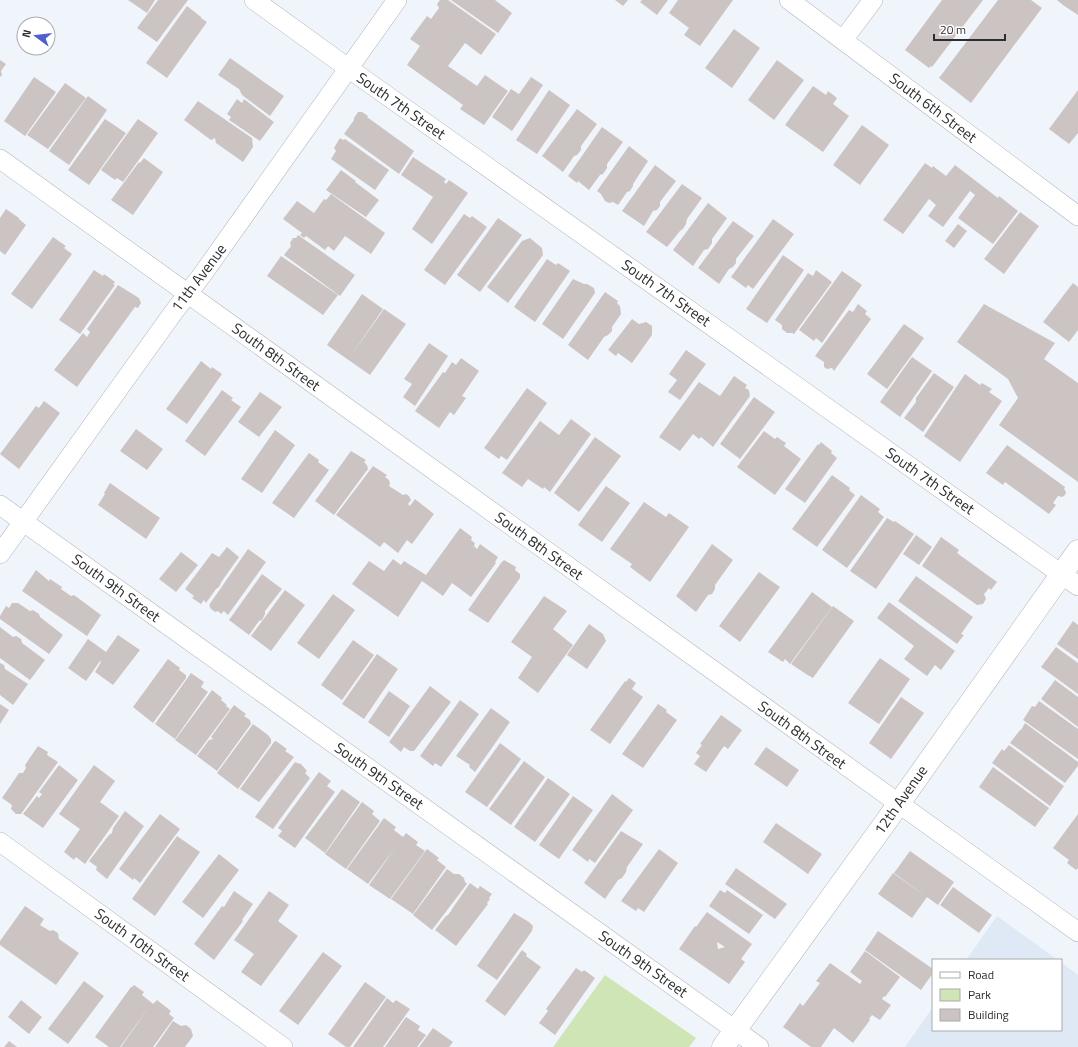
<svg xmlns="http://www.w3.org/2000/svg" width="1078" height="1047" viewBox="0 0 1078 1047" font-family="'Titillium Web',sans-serif">
	<rect width="100%" height="100%" fill="#f0f5fb"/>
	<path fill="#dfe9f6" d="M997,916L1058,960H966Z
		M1061,962L1078,975V1047H905L933,1007V1030H1061Z"/>
	<path fill="#d0e5b5" d="M605,975L696,1038L689,1047H553Z"/>
	<path fill="#ccc4c3" fill-rule="evenodd" d="M128,0H155L147,13Z
		M158,0H188L157,42L137,28Z
		M440,0H448L496,34L481,55L465,43L448,66L477,86L485,75L508,91L484,125L460,109L463,105L407,65L420,46L410,39L427,16L431,19L439,8L437,4Z
		M451,0H495L512,13L498,33Z
		M615,0H628L623,6Z
		M642,0H668L657,15L640,2Z
		M678,0H733L700,46L684,35L689,28L669,13Z
		M942,0H983L932,67L931,66L929,68L905,50Z
		M998,0H1031L1042,8L971,103L939,78Z
		M1057,0H1078V15L1063,5Z
		M187,6L201,17V18L207,22L167,78L146,63Z
		M734,29L760,48L732,88L705,68Z
		M230,58L284,96L270,116L242,95L239,89L218,75Z
		M0,60L6,64L1,71L2,75L0,77Z
		M777,60L804,80L774,120L748,100Z
		M34,77L56,92L25,136L4,121Z
		M531,77L543,85L512,131L492,117L511,89L519,94Z
		M65,83L86,98L48,149L27,135Z
		M813,86L826,95L828,91L837,98L833,104L849,116L823,152L785,125Z
		M549,90L570,105L537,154L516,140Z
		M1078,90V133L1069,144L1049,129Z
		M88,96L107,110L69,165L49,151Z
		M237,99L242,103L244,99L274,122L260,141L229,120L231,117L227,114Z
		M198,101L252,138L253,147L243,162L216,143L215,138L211,140L184,120Z
		M577,109L597,124L581,146V150L577,155L574,156L563,172L542,156Z
		M358,112H362L368,116L367,117L414,151L399,174L344,134L354,120V118Z
		M105,119L126,133L89,185L68,170Z
		M138,119L158,133L123,182L117,178L115,180L101,170Z
		M862,125L889,145L860,185L833,165Z
		M602,127L623,142L607,164V168L603,174L600,175L589,190L578,181L577,183L568,176Z
		M340,138L343,140L345,139L389,170L375,190L331,159L336,151L334,148Z
		M629,146L648,161L633,184V186L630,191L627,192L618,205L613,202L609,203L605,201L601,194L597,191Z
		M413,157L446,179L444,182L446,184L449,180L468,193L432,244L412,229L433,197L401,175Z
		M144,158L163,172L133,215L111,200L139,162L140,163Z
		M925,163L932,168L933,166L946,176L955,165L998,198L999,196L1018,211L993,244L958,218L975,195L970,191L943,227L928,216L936,205L929,199L903,234L883,220Z
		M655,165L676,181L660,202V206L657,210L653,211L644,226L622,211Z
		M341,170L356,181L355,182L379,200L366,217L326,190Z
		M682,184L702,198L687,219L686,224L683,229L680,231L667,247L646,232Z
		M331,194L385,233L371,254L345,236L334,251L328,246L325,250L306,236L304,238L300,235L302,233L283,219L297,201L314,213L324,199L326,200Z
		M708,203L727,218L712,239V243L708,249L704,250L693,266L673,250Z
		M6,209L19,218V219L26,225L5,255L0,251V218Z
		M1020,212L1039,226L1004,274L984,259Z
		M464,214L470,218L472,216L487,227L445,285L424,270Z
		M498,218L522,235L480,292L457,275Z
		M773,219L794,234L753,289L748,285L746,288L731,277Z
		M733,221L754,236L736,259V263L733,267L729,269L719,284L698,268Z
		M958,224L967,231L954,248L945,241Z
		M298,235L355,275L340,296L284,255L291,246L290,243L293,238H296Z
		M53,237L66,246L64,248L72,254L32,309L11,294Z
		M530,238L542,248L543,255L508,303L487,287L522,241Z
		M783,255L804,270L767,323L746,309Z
		M281,256L338,295L323,315L267,276Z
		M547,259L556,265L558,263L570,271L535,322L514,307Z
		M94,270L103,276L104,274L115,282L113,284L115,285L80,334L59,320Z
		M816,270L832,282L794,334L792,333H787L782,329V325L775,320L808,273L813,276Z
		M842,271L862,285L822,343L816,338L814,341L799,330Z
		M573,279L584,284H587L594,288L595,293L563,339L542,324Z
		M1073,283L1078,287V330L1069,342L1043,322Z
		M118,285L139,298L141,303L138,308L135,307L77,387L54,370L83,333L87,337L90,332L87,329Z
		M605,292L618,301L617,303L620,306L621,314L612,327V331L608,335L604,337L588,360L568,345Z
		M362,294L383,309L350,357L384,309L406,324L370,375L327,345Z
		M858,304L867,311L865,314L871,319L834,371L832,368L827,369L824,367V362L815,356L849,310L853,312Z
		M984,304L1055,343L1044,359L1078,383V482L999,425L1018,398L1008,379L957,342Z
		M632,319L639,324L646,322L652,326V335L632,363L618,353L616,356L608,350Z
		M904,324L924,338L887,389L867,374Z
		M429,343L448,356L415,406L403,397L412,384L404,379Z
		M686,350L706,364L680,400L668,392L677,380L669,374Z
		M912,357L932,371L900,417L880,402Z
		M461,358L479,371L462,396L466,398L454,415L450,412L439,428L415,411L443,372L445,373L452,362L456,365Z
		M201,361L211,369L212,367L222,374L187,424L166,409Z
		M934,373L954,387L923,432L904,418L916,402V398Z
		M965,374L980,385L982,383L992,389L989,392L1002,401L960,462L924,436Z
		M734,376L747,385L745,388L749,390L750,396L713,447L701,437L699,439L693,434L680,451L659,437L699,382L720,396Z
		M527,388L547,403L507,460L501,456L499,459L484,448Z
		M222,390L233,398L231,400L241,407L205,456L185,441Z
		M260,392L282,407L259,437L238,422Z
		M754,397L775,412L740,459L720,444Z
		M44,401L60,413L19,469L0,454L36,406L39,408Z
		M571,419L591,434L550,492L544,487L543,489L528,479L522,487L502,473L540,421L559,435Z
		M136,429L163,449L147,470L120,451Z
		M275,430L295,445L262,493L241,479Z
		M764,431L775,439L777,437L786,443L784,446L801,459L775,495L737,467Z
		M595,437L621,456L579,512L554,493Z
		M821,442L832,451L831,453L837,458L805,503L785,489L818,444L819,445Z
		M1007,445L1065,487L1064,489L1065,490L1066,493L1064,496L1062,497L1058,496L1053,503L1056,505L1049,514L1005,482L1003,485L986,473Z
		M351,451L366,460L364,462L367,465L368,469L334,515L315,501Z
		M309,453L319,460L318,462L329,470L294,518L272,503Z
		M373,466L387,475L385,477L389,480L390,484L389,486L403,495L406,494L409,496L411,500L408,504L410,506L415,499L434,514L412,544L407,540L398,553L384,542L380,547L336,515Z
		M832,475L850,488L849,490L855,495L817,547L792,529Z
		M110,483L160,518L146,539L98,505L105,494L104,493Z
		M606,486L630,503L602,542L578,525Z
		M861,495L880,509L878,512L884,517L847,568L822,550Z
		M644,502L666,517L669,513L689,527L650,582L630,567L632,564L610,549Z
		M887,518L894,522L895,521L914,534L876,589L850,571Z
		M460,528L472,537L471,540L475,543L474,546L477,549L480,544L498,557L495,562L496,563L471,597L452,583L443,596L422,581L398,617L352,584L369,561L384,571L393,559L401,565L404,561L426,575Z
		M916,535L932,547L919,565L903,554Z
		M941,537L959,550L957,553L997,582L991,590L989,588L984,594L986,599L983,604L977,605L922,566Z
		M712,544L733,560L715,585V589L712,594L708,595L696,612L676,596Z
		M227,547L239,557L222,581L219,587L216,589L206,603L204,600L201,604L192,598L194,596L185,589L212,553L219,557Z
		M248,549L266,562L228,615L224,611L221,614L218,611L215,612L210,608V606L209,605Z
		M181,552L198,565L176,592L159,579Z
		M504,560L516,567L515,570L520,574V578L488,623L468,610L501,563Z
		M36,570L49,581L50,579L62,587L61,589L71,596L74,595L101,615L87,636L22,591Z
		M759,572L780,587L740,642L719,626Z
		M262,574L282,589L265,611V614L262,620L259,621L249,635L229,620Z
		M916,576L973,617L961,634L964,635L957,644L898,601Z
		M285,590L305,605L271,651L251,636Z
		M812,592L832,607L790,664L785,659L783,662L768,652Z
		M333,594L355,610L319,659L297,643Z
		M544,596L567,611L553,629L573,645L538,693L518,678L532,657L511,642Z
		M889,602L955,651L941,670L935,665L927,676L904,659L914,646L877,618Z
		M12,603H18L30,611L33,610L39,614L40,617L63,635L49,654L0,619V616L6,606L9,608Z
		M833,606L854,621L813,678L806,674L791,664Z
		M1073,621L1078,625V659L1057,644Z
		M589,624L603,634L606,641L587,669L567,655Z
		M0,627L13,637L16,636L21,639L22,643L45,660L30,680L0,658Z
		M118,635L140,650L113,685L95,672L101,662L100,661L86,681L68,668L88,639L106,652Z
		M353,640L374,655L342,700L321,685Z
		M1056,647L1078,663V694L1041,667Z
		M377,654L398,669L364,719L342,704Z
		M880,658L910,679L879,724L848,703Z
		M168,659L180,668L179,670L186,675V678L153,723L133,707Z
		M0,663L4,665L5,669L28,684L13,705L0,695Z
		M191,673L204,682L201,687L208,692L175,739L155,724Z
		M629,678L636,683L632,689L643,697L610,744L590,730L625,681L626,682Z
		M1055,680L1078,697V727L1041,699Z
		M430,686L451,702L414,751H410L404,747L401,752L389,742Z
		M212,690L222,698L221,700L227,705L226,706L230,709L196,755L175,740Z
		M389,691L410,706L389,737L368,722Z
		M901,697L924,713L891,759L869,743Z
		M460,700L479,714L441,767L435,763L433,766L420,756Z
		M1039,701L1078,729V759L1023,720L1032,706L1035,707Z
		M0,704L9,710L0,724Z
		M658,704L667,710L666,712L677,720L643,768L622,754Z
		M234,705L246,714L244,716L250,720L251,724L217,771L197,756L209,740L213,739L211,737Z
		M491,708L510,722L475,772L469,767L470,765L456,756Z
		M721,715L742,730L728,749L724,746L706,772L694,764L700,756L696,753L702,745L700,744Z
		M1025,723L1078,762V766L1065,783L1010,743L1020,730H1021Z
		M253,724L268,735L271,739V743L238,789L217,773Z
		M276,741L287,749L285,751L294,757L259,802L240,789L274,742Z
		M500,743L521,759L487,807L465,792Z
		M1009,745L1064,786L1050,806L992,763L1002,749L1004,751Z
		M38,746L48,752L47,755L58,762L21,814H16L11,809L12,805L2,798L19,773H23L26,768L25,765Z
		M766,747L799,770L787,787L754,764Z
		M524,761L545,777L511,825L489,809Z
		M295,762L297,763L301,764L307,771L305,773L310,778L273,829L255,817Z
		M59,765L78,780L43,828L23,814L37,796L39,798L42,794L39,792Z
		M94,765L115,781L100,802L119,816L85,864L76,857L74,860L64,852L80,829L59,814Z
		M993,767L1049,808L1035,827L979,787Z
		M319,772L331,781L327,786L335,792L295,848L278,836L282,831L278,828Z
		M548,778L570,794L535,842L514,827Z
		M342,789L360,802L325,853L305,838Z
		M612,794L633,810L595,863L589,859L588,862L572,850Z
		M573,796L593,810L559,859L539,845Z
		M362,802L374,811L372,814L380,821L346,869L325,854Z
		M125,811L144,826L107,879L96,870L97,867L89,861L109,835L112,833L113,828Z
		M160,814L180,829L140,883L134,878L133,880L119,869Z
		M1078,814V868L1076,870L1067,863L1069,860L1053,848Z
		M384,818L396,827L394,830L403,837L406,833L418,842L416,845L425,851L390,899L369,885L395,848L368,884L347,869Z
		M776,823L822,854L808,874L763,842Z
		M621,831L643,844L627,867L626,872L622,878L618,880L605,899L584,883Z
		M177,836L200,852L155,916L132,899Z
		M427,849L439,858L437,860L446,867L413,914L391,899Z
		M659,849L678,863L644,912L638,908L636,911L621,901Z
		M910,851L954,882L938,905L894,873Z
		M219,854L239,870L203,918L182,902Z
		M736,868L787,904L775,919L725,884Z
		M447,869L454,874H459L464,878L465,882L467,884L432,930L413,915Z
		M893,873L927,897L912,918L878,894Z
		M470,883L478,889L480,886L492,894L489,898L490,899L487,903L488,904L456,946L435,930L446,916L448,915L451,911L452,909Z
		M953,887L992,915L979,933L940,905Z
		M720,890L725,893L727,890L763,915L749,934L709,906Z
		M234,891L253,904L242,920L243,921L214,960L194,944L222,906L224,907Z
		M269,891L289,905L278,921L298,936L261,986L241,972L254,954L234,940Z
		M25,906L44,919L40,925L50,931L53,930L58,933L59,939L79,953L56,985L0,945V941Z
		M707,912L752,944L741,959L745,962L729,984L679,949L695,926L696,927ZM717,942L725,947L718,949Z
		M514,913L529,922L533,926L532,931L497,980L477,966Z
		M878,931L933,969V973L921,990L865,950Z
		M522,950L527,954L526,956L541,967L505,1016L485,1001Z
		M865,951L900,977L885,997L884,996L882,999L891,1005L880,1020L872,1015L869,1019L870,1020L853,1043L834,1028L821,1047H811L783,1027L800,1003L803,1006L820,983L816,981L830,963L860,984L862,981L850,972Z
		M323,952L342,966L298,1025L279,1011Z
		M576,968L582,972L584,970L595,978L555,1035L539,1023L548,1011L546,1009Z
		M84,981L104,996L68,1044L48,1029Z
		M365,982L386,997L350,1047H346L328,1034Z
		M134,985L144,992L142,995L152,1003L153,1004L157,1000L171,1011L169,1014L174,1018L153,1047H121L149,1007L120,1047H109L95,1037L131,987H132Z
		M387,998L393,1003L396,1000L410,1009L383,1047H353Z
		M21,1000L42,1017L29,1034L8,1017Z
		M406,1017L420,1026L418,1030L426,1035L417,1047H385Z
		M173,1021L181,1026L186,1025L191,1029L193,1036L185,1047H155Z
		M433,1028L453,1042L449,1047H419Z
		M9,1041L17,1047H4Z"/>
	<g fill="none" stroke-linecap="round" stroke-linejoin="round">
		<g stroke="#afb4ba" stroke-width="20">
			<path id="street" d="M254,0L348,68L1078,586
				M789,0L1078,216
				M843,40L873,0
				M0,159L1078,932
				M0,505L141,606L759,1047
				M0,554L173,313L202,275L397,0
				M0,842L283,1047"/>
		</g>
		<g stroke="#afb4ba" stroke-width="23">
			<path id="secondary" d="M723,1047L885,823L1078,551"/>
		</g>
		<use href="#street" stroke="#fff" stroke-width="19"/>
		<use href="#secondary" stroke="#fff" stroke-width="22"/>
	</g>
	<g text-anchor="middle" stroke-width="3" stroke-linejoin="round" paint-order="stroke">
		<g font-size="15" fill="#2b2d2f" stroke="#fff">
			<text transform="translate(401 106) rotate(35)" y="5">South 7th Street</text>
			<text transform="translate(933 108) rotate(37)" y="5">South 6th Street</text>
			<text transform="translate(199 278) rotate(-53)" y="5">11th Avenue</text>
			<text transform="translate(666 293) rotate(35)" y="5">South 7th Street</text>
			<text transform="translate(276 357) rotate(36)" y="5">South 8th Street</text>
			<text transform="translate(930 481) rotate(35)" y="5">South 7th Street</text>
			<text transform="translate(539 546) rotate(36)" y="5">South 8th Street</text>
			<text transform="translate(116 588) rotate(36)" y="5">South 9th Street</text>
			<text transform="translate(802 735) rotate(36)" y="5">South 8th Street</text>
			<text transform="translate(379 776) rotate(35)" y="5">South 9th Street</text>
			<text transform="translate(901 800) rotate(-55)" y="5">12th Avenue</text>
			<text transform="translate(142 945) rotate(36)" y="5">South 10th Street</text>
			<text transform="translate(643 964) rotate(35)" y="5">South 9th Street</text>
		</g>
	</g>
	<rect x="932" y="959" width="130" height="72" fill="#ffffff" stroke="#aaabac"/>
	<rect x="940" y="972" width="20" height="6" fill="#ffffff" stroke="#aaabac"/>
	<text x="968" y="979" font-size="12" fill="#2b2d2f">Road</text>
	<rect x="940" y="989" width="20" height="12" fill="#d0e5b5" stroke="#aaabac"/>
	<text x="968" y="999" font-size="12" fill="#2b2d2f">Park</text>
	<rect x="940" y="1009" width="20" height="12" fill="#ccc4c3" stroke="#aaabac"/>
	<text x="968" y="1019" font-size="12" fill="#2b2d2f">Building</text>
	<g transform="translate(36 36) rotate(285)"><circle r="19" fill="#ffffff" stroke="#aaabac"/>
	<path d="M0-3L7 15L0 10L-7 15Z" fill="#4e5ed3"/>
	<text y="-6" font-size="11" font-weight="bold" text-anchor="middle" fill="#2b2d2f">N</text>
	</g>
	<path d="M934 34v6h71v-6" fill="none" stroke="#2b2d2f" stroke-width="2"/>
	<text x="940" y="34" font-size="12" fill="#2b2d2f" stroke="#ffffff" stroke-width="3" paint-order="stroke">20 m</text>
</svg>
